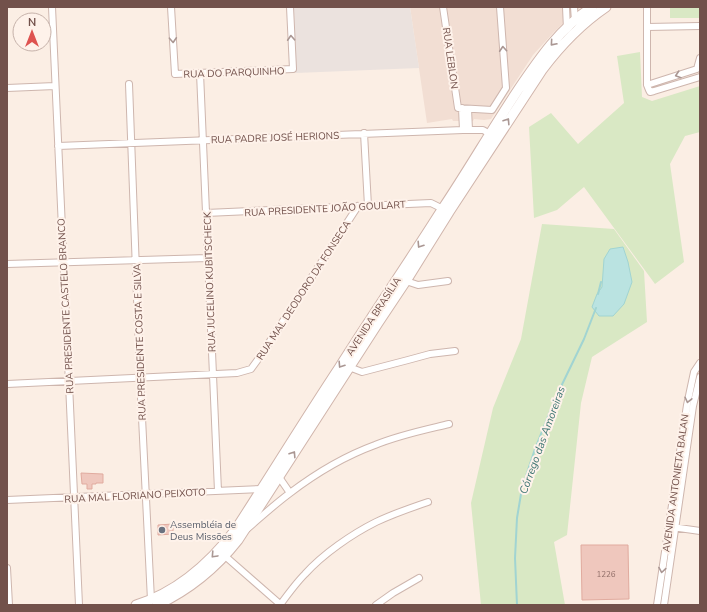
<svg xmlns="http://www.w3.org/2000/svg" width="707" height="612" viewBox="0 0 707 612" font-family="'Nunito Sans',sans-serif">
	<rect width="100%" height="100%" fill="#fbeee4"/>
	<path fill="#f2ded3" d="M410,7H581L577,10L554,32L533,55L491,119L484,120L474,119L473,121H453L452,119L427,123Z"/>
	<path fill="#ebe2de" d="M294,7H410L419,68L296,73Z"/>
	<path fill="#d9e8c4" d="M670,7H700V18H670Z
		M640,52L642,97L652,101L700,86V132L685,136L670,164L684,262L655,284L584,187L557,210L534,218L529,127L551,113L578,144L624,103L617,56Z
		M542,224L614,229L644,271L647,322L592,357L581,403L567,535L554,542L565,605H481L471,503L493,408L521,339Z"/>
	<path fill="#bae3e1" stroke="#a1d4d2" d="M623,247L628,262L632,282L624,304L613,316H599L592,307L597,294L602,287L604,259L610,249Z"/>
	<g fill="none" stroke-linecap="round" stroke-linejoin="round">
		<path stroke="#a1d4d2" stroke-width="2" d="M598,294L601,282
			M517,605L515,558L517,518L522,488L535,449L555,399L584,339L596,308"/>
	</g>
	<path fill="#efc7bd" stroke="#e1ab9f" d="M81,473L103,474V483H96V484H92V489H87V484H82Z
		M173,524V534L158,535V525Z
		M581,545H628L629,599L582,600Z"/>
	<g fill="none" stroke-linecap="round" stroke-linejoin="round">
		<g stroke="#ceb6ae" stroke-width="8">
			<path id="minor" d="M52,7L79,605
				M171,7L175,74L293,69L290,7
				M443,7L458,108L492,110L506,88L500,7
				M566,7L567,29
				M574,7L575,21
				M647,7V85L649,90L650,92L654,91L700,77
				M647,27L700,26
				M200,73L218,491
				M129,84L140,377L151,600
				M647,85L697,69L700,58
				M7,88L55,86
				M462,108L463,130
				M468,109L469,130
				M364,133L368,206
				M58,146L463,130H483L492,135
				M206,213L431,203L445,210
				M7,264L208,258
				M406,281L418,285L448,281
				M349,367L362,372L408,360L430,354L455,351
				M7,384L237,373L251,369L259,358L358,206
				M279,477L290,493
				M7,500L262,489
				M672,527L700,531
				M247,529C261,517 275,504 290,493C315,474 345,456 375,445C399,435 424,430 449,424
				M225,556L281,605
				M7,568L9,605
				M280,605C288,594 296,583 305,574C323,554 352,534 376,522C393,514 410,508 428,502
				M376,605L393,593L419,578
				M657,605L687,405L694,372L700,363
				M664,605L693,406L700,377"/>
		</g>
		<g stroke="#d0b5ac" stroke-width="11">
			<path id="secondary" d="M136,605C178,592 210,563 236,529C271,475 304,421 339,368C373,314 409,262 443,208C469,169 492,129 518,90C539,59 560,28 592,7
				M157,605C189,590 216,568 238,540L378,323L406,281L449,212L542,70C560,46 581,24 606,7"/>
		</g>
		<use href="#minor" stroke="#fff" stroke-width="6"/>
		<use href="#secondary" stroke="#fff" stroke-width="9"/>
	</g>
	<defs><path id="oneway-chevron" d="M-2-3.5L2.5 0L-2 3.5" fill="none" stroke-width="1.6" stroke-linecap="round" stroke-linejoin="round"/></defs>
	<g stroke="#aa9793">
		<use href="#oneway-chevron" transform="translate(291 38) rotate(-93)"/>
		<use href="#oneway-chevron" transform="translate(173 40) rotate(87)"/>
		<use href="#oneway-chevron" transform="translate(553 43) rotate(131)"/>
		<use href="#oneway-chevron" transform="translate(503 49) rotate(-94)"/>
		<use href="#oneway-chevron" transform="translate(678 75) rotate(162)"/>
		<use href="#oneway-chevron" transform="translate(507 121) rotate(-57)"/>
		<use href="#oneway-chevron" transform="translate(420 245) rotate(123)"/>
		<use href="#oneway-chevron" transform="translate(341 365) rotate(123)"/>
		<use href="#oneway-chevron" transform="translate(688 400) rotate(103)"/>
		<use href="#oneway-chevron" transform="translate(293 454) rotate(-57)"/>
		<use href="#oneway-chevron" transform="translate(214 555) rotate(133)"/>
		<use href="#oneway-chevron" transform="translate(662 570) rotate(99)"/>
	</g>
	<circle fill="#6b7280" stroke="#fef2ea" stroke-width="1.5" cx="162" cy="530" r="4"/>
	<g text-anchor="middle" stroke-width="4" stroke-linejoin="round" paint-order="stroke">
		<g font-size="8" fill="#916e68">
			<text x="606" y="577">1226</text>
		</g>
		<g font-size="10" fill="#72514b" stroke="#fef2ea">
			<text transform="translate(451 58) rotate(82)" y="4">RUA LEBLON</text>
			<text transform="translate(234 72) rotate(-2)" y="4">RUA DO PARQUINHO</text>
			<text transform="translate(275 137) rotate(-2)" y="4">RUA PADRE JOSÉ HERIONS</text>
			<text transform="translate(325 208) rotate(-3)" y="4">RUA PRESIDENTE JOÃO GOULART</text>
			<text transform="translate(209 282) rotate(-92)" y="4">RUA JUCELINO KUBITSCHECK</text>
			<text transform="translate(303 290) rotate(-57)" y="4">RUA MAL DEODORO DA FONSECA</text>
			<text transform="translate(65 306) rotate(-93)" y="4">RUA PRESIDENTE CASTELO BRANCO</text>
			<text transform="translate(373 316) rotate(-57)" y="4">AVENIDA BRASÍLIA</text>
			<text transform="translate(139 342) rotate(-92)" y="4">RUA PRESIDENTE COSTA E SILVA</text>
			<text transform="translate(675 483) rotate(-82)" y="4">AVENIDA ANTONIETA BALAN</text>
			<text transform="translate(135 495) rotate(-3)" y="4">RUA MAL FLORIANO PEIXOTO</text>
		</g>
		<g font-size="10" fill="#5b616d" stroke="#fef2ea" text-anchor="start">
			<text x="170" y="528">Assembléia de<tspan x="170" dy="12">Deus Missões</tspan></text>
		</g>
		<g font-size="11" font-style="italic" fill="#407775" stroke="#fef2ea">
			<text transform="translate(542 440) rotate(-70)" y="4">Córrego das Amoreiras</text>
		</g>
	</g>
	<rect width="707" height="612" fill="none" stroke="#72514b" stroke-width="16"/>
	<g transform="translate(32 32)"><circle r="19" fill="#fef2ea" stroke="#c6b2aa"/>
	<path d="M0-3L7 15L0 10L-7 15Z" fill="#de5350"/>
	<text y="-6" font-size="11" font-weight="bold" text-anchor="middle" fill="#72514b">N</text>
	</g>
</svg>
